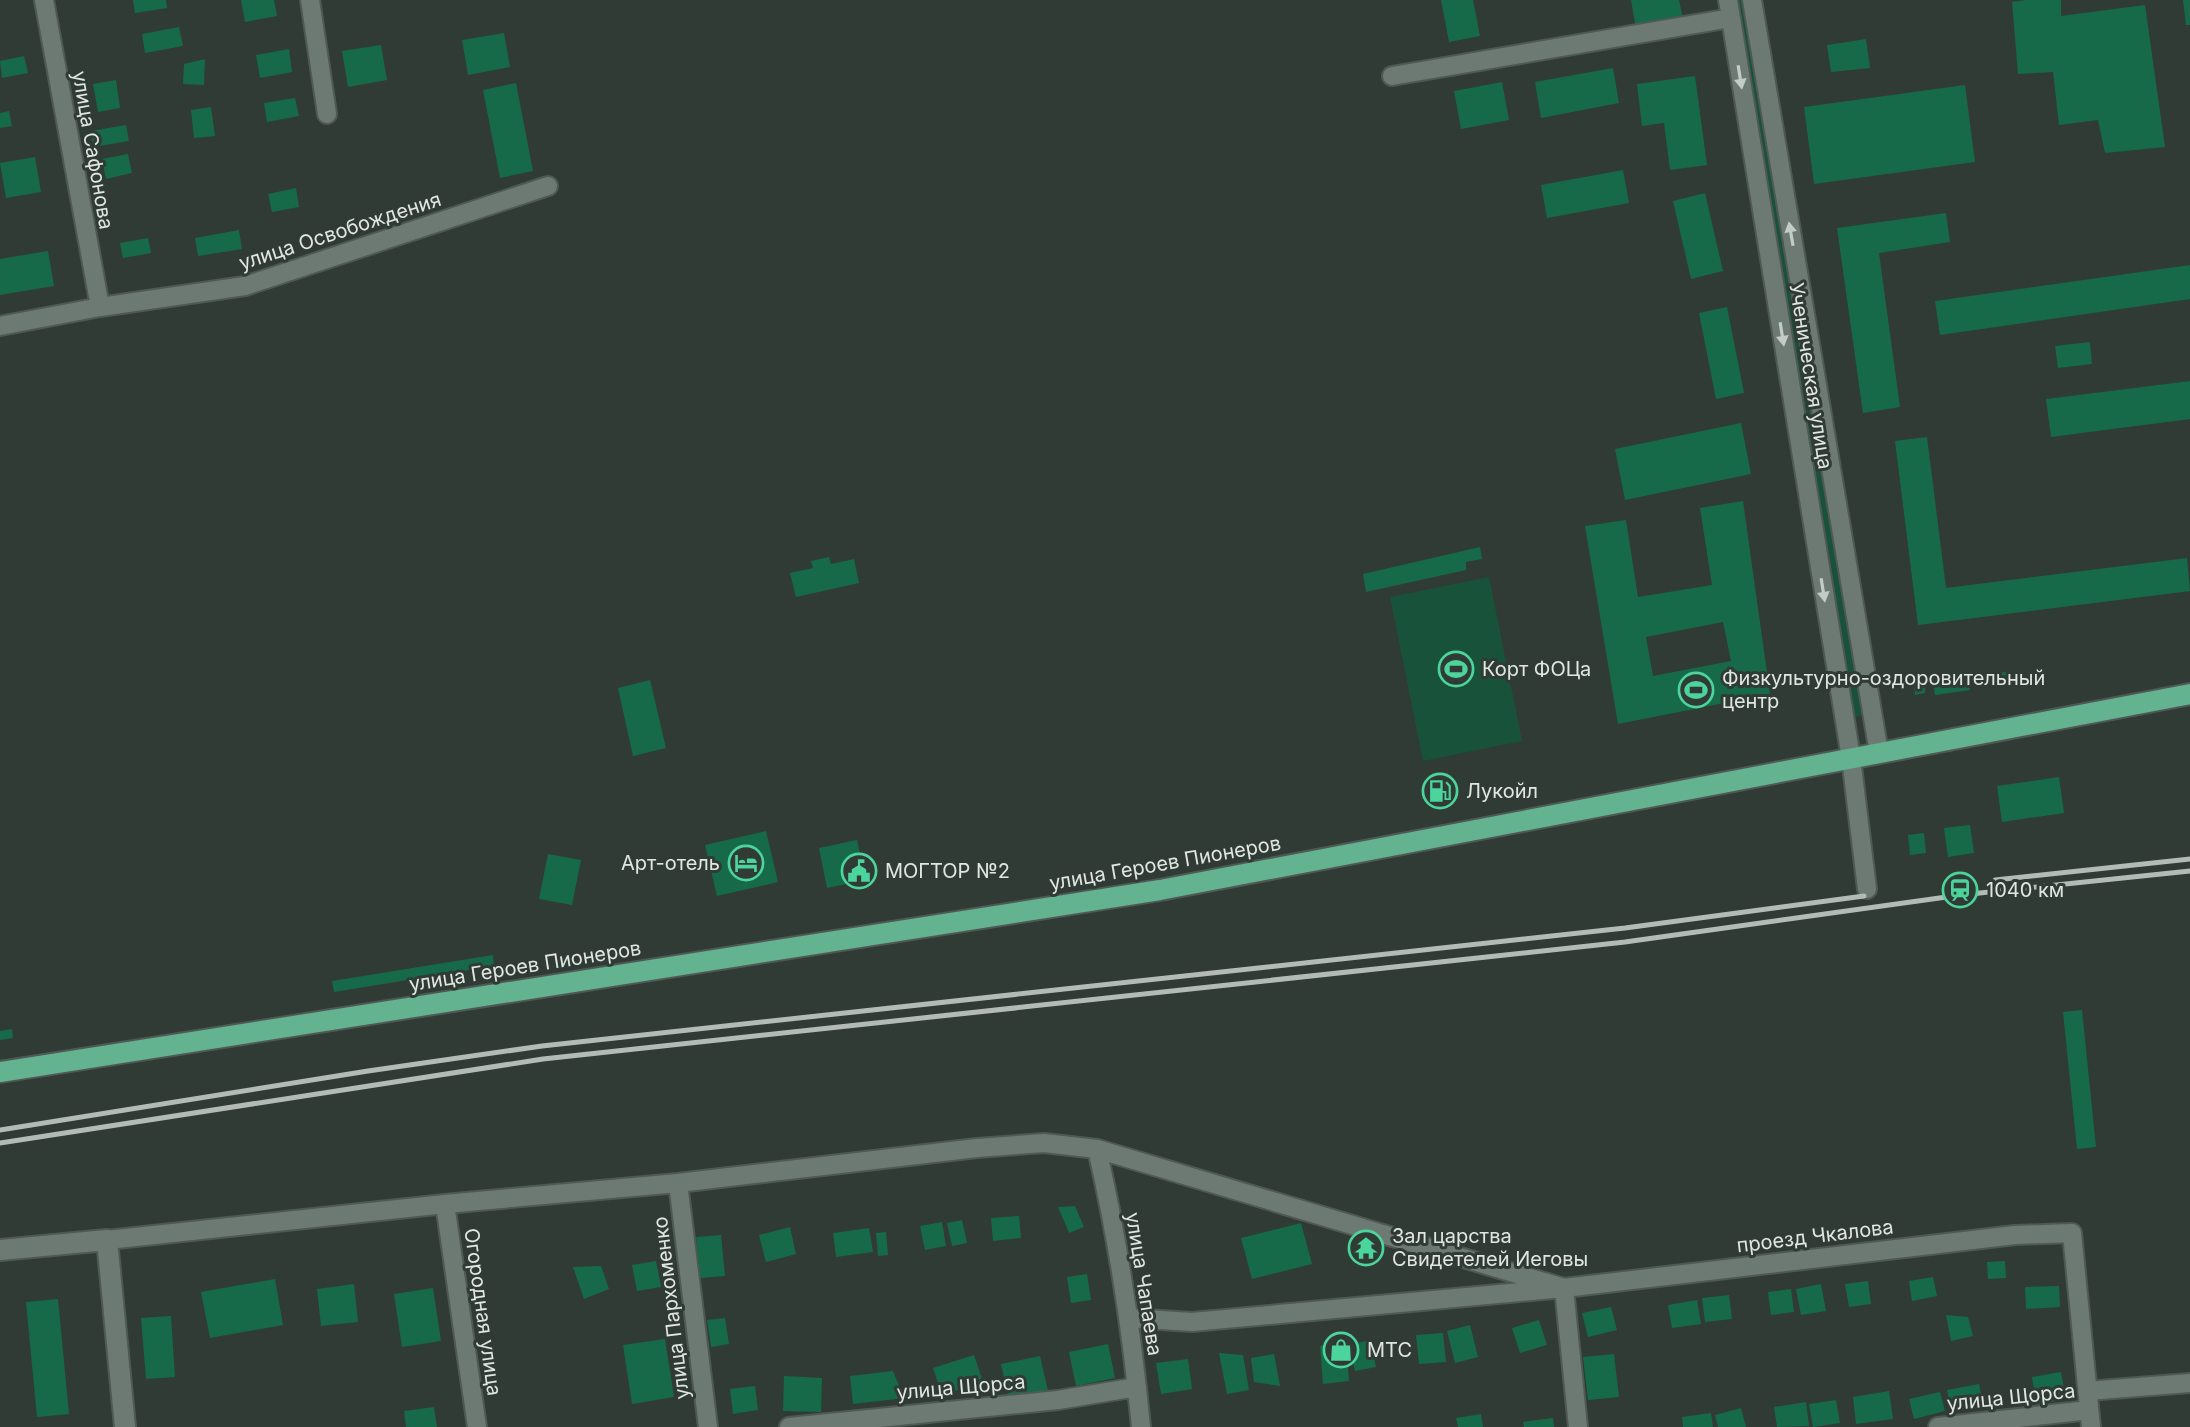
<svg xmlns="http://www.w3.org/2000/svg" width="2190" height="1427" viewBox="0 0 2190 1427" font-family="Inter,sans-serif">
	<rect width="100%" height="100%" fill="#303b35"/>
	<path fill="#19523a" d="M1735,0H1751L1756,25L1862,715L1855,717Z
		M1489,577L1522,741L1423,761L1390,597Z"/>
	<path fill="#166a49" fill-rule="evenodd" d="M133,0H166L167,8L135,13Z
		M241,0H274L277,16L245,22Z
		M1441,0H1473L1480,36L1449,42Z
		M1631,0H1679L1683,20L1636,29Z
		M2026,0H2061V16L2145,5L2165,147L2105,153L2098,120L2059,125L2053,72L2018,74L2012,2Z
		M2183,0H2190V25H2186Z
		M179,27L183,46L145,53L142,34Z
		M504,33L510,67L468,75L462,40Z
		M1866,39L1870,68L1831,72L1827,45Z
		M381,45L387,80L348,87L342,51Z
		M289,49L292,72L260,78L256,55Z
		M24,56L28,73L2,78L0,61Z
		M205,59L204,85L183,84L184,64Z
		M1613,68L1619,103L1541,118L1535,82Z
		M1695,76L1707,165L1670,170L1664,123L1642,126L1637,84Z
		M116,80L120,108L98,112L93,84Z
		M1502,82L1509,120L1461,129L1454,91Z
		M516,83L533,171L500,178L483,90Z
		M1965,85L1975,162L1814,184L1804,107Z
		M295,98L299,116L267,122L264,103Z
		M211,107L215,136L194,138L191,110Z
		M9,111L12,126L0,128V113Z
		M126,125L129,141L93,147L91,131Z
		M128,154L132,173L106,179L102,159Z
		M35,157L41,192L6,198L0,163Z
		M1623,170L1629,203L1547,218L1541,185Z
		M296,188L299,207L272,212L268,194Z
		M1705,193L1723,271L1691,279L1673,201Z
		M1946,213L1950,242L1879,253L1900,407L1863,413L1837,228Z
		M239,230L242,249L198,256L195,238Z
		M148,238L151,253L123,258L120,243Z
		M48,251L54,286L0,295V259Z
		M2190,265V299L1940,335L1935,301Z
		M1727,307L1744,393L1716,399L1699,313Z
		M2090,342L2092,364L2058,368L2055,346Z
		M2190,381V419L2051,437L2046,399Z
		M1741,423L1751,474L1625,500L1615,449Z
		M1927,437L1946,588L2187,558L2190,591L1918,625L1895,441Z
		M1743,501L1770,694L1618,724L1585,526L1626,520L1638,597L1712,585L1700,508ZM1723,622L1731,661L1653,676L1646,637Z
		M1480,547L1482,559L1466,562V570L1366,592L1363,574Z
		M829,557L831,564L854,559L859,583L796,597L790,573L813,568L811,561Z
		M2006,672L2007,682L1974,686L1973,676Z
		M1969,679L1970,690L1935,695L1933,684Z
		M650,680L666,748L633,756L618,688Z
		M1925,684V693L1915,695L1914,685Z
		M2059,777L2064,813L2002,822L1997,786Z
		M1970,825L1974,853L1948,857L1944,828Z
		M766,831L778,882L717,896L705,845Z
		M1924,833L1926,853L1910,855L1908,835Z
		M857,840L866,880L827,888L819,848Z
		M548,854L581,860L572,905L539,899Z
		M493,955L494,966L334,992L332,981Z
		M2082,1010L2096,1147L2077,1149L2063,1012Z
		M12,1029L13,1038L0,1040V1031Z
		M1075,1206L1084,1227L1069,1233L1058,1207Z
		M1019,1216L1021,1238L993,1241L991,1218Z
		M962,1220L967,1243L952,1246L947,1223Z
		M942,1222L946,1246L925,1250L920,1226Z
		M1301,1223L1312,1264L1252,1279L1241,1238Z
		M790,1227L796,1254L766,1262L759,1235Z
		M869,1228L873,1252L836,1257L833,1233Z
		M886,1232L888,1255L878,1256L876,1233Z
		M721,1235L725,1276L700,1278L696,1237Z
		M656,1261L661,1287L637,1291L632,1265Z
		M2005,1261L2006,1278L1988,1279L1987,1262Z
		M601,1266L609,1289L584,1299L573,1267Z
		M1087,1274L1091,1300L1071,1303L1067,1277Z
		M1933,1277L1937,1296L1912,1301L1909,1281Z
		M275,1279L283,1325L210,1338L201,1292Z
		M1868,1281L1871,1304L1849,1307L1845,1284Z
		M354,1284L358,1322L321,1326L317,1289Z
		M1821,1284L1826,1311L1801,1315L1796,1289Z
		M2059,1286L2060,1307L2026,1309L2025,1287Z
		M433,1288L441,1341L402,1347L394,1294Z
		M1791,1289L1794,1312L1771,1315L1768,1292Z
		M1729,1295L1732,1319L1705,1322L1702,1298Z
		M58,1299L69,1414L37,1417L26,1302Z
		M1697,1300L1701,1324L1672,1328L1668,1305Z
		M1611,1307L1617,1330L1588,1337L1582,1313Z
		M1946,1315L1968,1317L1973,1336L1951,1341Z
		M171,1316L175,1377L146,1379L141,1318Z
		M725,1318L729,1344L711,1347L707,1320Z
		M1539,1320L1547,1345L1520,1353L1512,1328Z
		M1470,1325L1478,1357L1455,1363L1447,1331Z
		M1443,1333L1446,1362L1419,1364L1416,1335Z
		M665,1339L674,1397L632,1404L623,1345Z
		M1370,1340L1376,1367L1355,1371L1349,1345Z
		M1346,1343L1349,1381L1323,1384L1320,1346Z
		M1108,1344L1115,1378L1076,1386L1069,1352Z
		M1219,1353L1243,1355L1249,1390L1227,1394Z
		M1274,1354L1280,1386L1254,1382L1251,1358Z
		M1614,1354L1619,1397L1588,1400L1583,1357Z
		M974,1355L983,1382L942,1395L933,1368Z
		M1040,1356L1048,1391L1009,1400L1001,1364Z
		M1188,1359L1192,1389L1161,1394L1156,1363Z
		M893,1371L904,1398L853,1404L850,1376Z
		M2061,1372L2066,1399L2036,1405L2032,1377Z
		M784,1376L822,1378L821,1412L783,1411Z
		M1979,1384L1983,1405L1951,1411L1947,1390Z
		M755,1386L758,1410L733,1414L730,1389Z
		M1889,1391L1893,1419L1856,1424L1853,1397Z
		M1940,1392L1945,1411L1914,1419L1909,1399Z
		M1836,1400L1840,1423L1813,1427L1809,1404Z
		M1806,1402L1809,1426L1777,1427L1774,1407Z
		M434,1407L437,1427H406L404,1411Z
		M1741,1408L1746,1427H1718L1715,1415Z
		M1711,1413L1713,1427H1683L1682,1417Z
		M1481,1414L1483,1427H1458L1456,1418Z
		M1553,1418L1554,1427H1524L1523,1422Z"/>
	<g fill="none" stroke-linecap="round" stroke-linejoin="round">
		<g stroke="#4f5954" stroke-width="22">
			<path id="street" d="M44,0L100,307
				M310,0L327,114
				M1728,0L1851,758L1867,889
				M1752,0L1879,753
				M1392,76L1731,18
				M0,326L100,307L245,286L548,186
				M1097,1149C1118,1240 1132,1333 1141,1427
				M678,1183L708,1427
				M445,1204L477,1427
				M107,1240L445,1204L678,1183L977,1148L1044,1143L1097,1149L1564,1288L2015,1235L2072,1233L2091,1427
				M1129,1318L1192,1322L1564,1288L1578,1427
				M2087,1391L2190,1383
				M789,1427L1058,1400L1137,1387
				M1938,1427L2089,1410"/>
		</g>
		<g stroke="#4f5954" stroke-width="24">
			<path id="secondary" d="M0,1250L107,1240L125,1427"/>
		</g>
		<g stroke="#4f5954" stroke-width="24">
			<path id="primary" d="M0,1072L1160,890L2190,694"/>
		</g>
		<use href="#street" stroke="#6d7a73" stroke-width="18"/>
		<use href="#secondary" stroke="#6d7a73" stroke-width="20"/>
		<use href="#primary" stroke="#63b290" stroke-width="20"/>
		<path stroke="#b3bbb6" stroke-width="5" d="M1995,880L2190,859
			M0,1130L368,1071L542,1046L1625,928L1864,896
			M0,1143L543,1059L1625,942L1961,895L2190,871"/>
	</g>
	<defs><path id="oneway-solid" d="M-6-.8H1V-3.2L6.5 0L1 3.2V.8H-6Z" transform="scale(2)"/></defs>
	<g fill="#c3ccc7">
		<use href="#oneway-solid" transform="translate(1740 77) rotate(81)"/>
		<use href="#oneway-solid" transform="translate(1791 234) rotate(-100)"/>
		<use href="#oneway-solid" transform="translate(1782 334) rotate(81)"/>
		<use href="#oneway-solid" transform="translate(1823 590) rotate(81)"/>
	</g>
	<defs>
		<g id="stadium-ring" transform="scale(1.8)"><circle r="9.5" fill="#303b35" stroke="#4bd49b" stroke-width="1.5"/><path d="M0-5a6.5 5 0 1 0 0 10a6.5 5 0 1 0 0-10ZM-3.5-1.8h7v3.6h-7Z" fill="#4bd49b"/></g>
		<g id="fuel-ring" transform="scale(1.8)"><circle r="9.5" fill="#303b35" stroke="#4bd49b" stroke-width="1.5"/><path d="M-5.5-6h7V0h2V4h1.3V-2.5L3-4.5l.8-.8L6-3V5H2.5V1h-1V6h-7ZM-4.2-4.7v3.2H.2V-4.7Z" fill="#4bd49b"/></g>
		<g id="hotel-ring" transform="scale(1.8)"><circle r="9.5" fill="#303b35" stroke="#4bd49b" stroke-width="1.5"/><path d="M-6-4.5h1.5V1H6V5H4.5V3h-9V5H-6ZM-4 0a1.8 1.8 0 1 1 3.6 0ZM.5 0V-2.5h3Q6-2.5 6 0Z" fill="#4bd49b"/></g>
		<g id="civic-ring" transform="scale(1.8)"><circle r="9.5" fill="#303b35" stroke="#4bd49b" stroke-width="1.5"/><path d="M-.6-6.5H3V-4.5H.6V-3L4-1V1h2V6H-6V1h2V-1L-.6-3ZM-1.2 2.5V6h2.4V2.5Z" fill="#4bd49b"/></g>
		<g id="station-ring" transform="scale(1.8)"><circle r="9.5" fill="#303b35" stroke="#4bd49b" stroke-width="1.5"/><path d="M-3-6H3Q5-6 5-4V2Q5 4 3 4L4.5 6H3L1.5 4h-3L-3 6H-4.5L-3 4Q-5 4-5 2V-4Q-5-6-3-6ZM-3.5-4v3h7v-3ZM-3.5 1v1.5H-2V1ZM2 1v1.5H3.5V1Z" fill="#4bd49b"/></g>
		<g id="temple-ring" transform="scale(1.8)"><circle r="9.5" fill="#303b35" stroke="#4bd49b" stroke-width="1.5"/><path d="M0-6L5-2H3V0L6.5 2.5H4V6H1.5V3h-3V6H-4V2.5H-6.5L-3 0V-2H-5Z" fill="#4bd49b"/></g>
		<g id="shop-ring" transform="scale(1.8)"><circle r="9.5" fill="#303b35" stroke="#4bd49b" stroke-width="1.5"/><path d="M-5-2.5h2.3a2.7 3.5 0 0 1 5.4 0H5L5.5 6h-11ZM-1.5-2.5h3a1.5 2.3 0 0 0-3 0Z" fill="#4bd49b"/></g>
	</defs>
	<g fill-rule="evenodd">
		<use href="#stadium-ring" x="1456" y="669"/>
		<use href="#stadium-ring" x="1696" y="690"/>
		<use href="#fuel-ring" x="1440" y="791"/>
		<use href="#hotel-ring" x="746" y="863"/>
		<use href="#civic-ring" x="859" y="871"/>
		<use href="#station-ring" x="1960" y="890"/>
		<use href="#temple-ring" x="1366" y="1248"/>
		<use href="#shop-ring" x="1341" y="1350"/>
	</g>
	<g text-anchor="middle" stroke-width="6" stroke-linejoin="round" paint-order="stroke">
		<g font-size="20" fill="#e0e7e3" stroke="#303b35">
			<text transform="translate(93 150) rotate(80)" y="7">улица Сафонова</text>
			<text transform="translate(340 231) rotate(-18)" y="7">улица Освобождения</text>
			<text transform="translate(1811 376) rotate(81)" y="7">Ученическая улица</text>
			<text transform="translate(1165 863) rotate(-10)" y="7">улица Героев Пионеров</text>
			<text transform="translate(525 966) rotate(-9)" y="7">улица Героев Пионеров</text>
			<text transform="translate(1815 1236) rotate(-7)" y="7">проезд Чкалова</text>
			<text transform="translate(1144 1284) rotate(81)" y="7">улица Чапаева</text>
			<text transform="translate(671 1308) rotate(-97)" y="7">улица Пархоменко</text>
			<text transform="translate(483 1312) rotate(82)" y="7">Огородная улица</text>
			<text transform="translate(961 1387) rotate(-5)" y="7">улица Щорса</text>
			<text transform="translate(2011 1397) rotate(-6)" y="7">улица Щорса</text>
		</g>
		<g font-size="20" fill="#e0e7e3" stroke="#303b35" text-anchor="start">
			<text x="1482" y="676">Корт ФОЦа</text>
			<text x="1722" y="685">Физкультурно-оздоровительный<tspan x="1722" dy="23">центр</tspan></text>
			<text x="1466" y="798">Лукойл</text>
			<text x="720" y="870" text-anchor="end">Арт-отель</text>
			<text x="885" y="878">МОГТОР №2</text>
			<text x="1986" y="897">1040 км</text>
			<text x="1392" y="1243">Зал царства<tspan x="1392" dy="23">Свидетелей Иеговы</tspan></text>
			<text x="1367" y="1357">МТС</text>
		</g>
	</g>
</svg>
